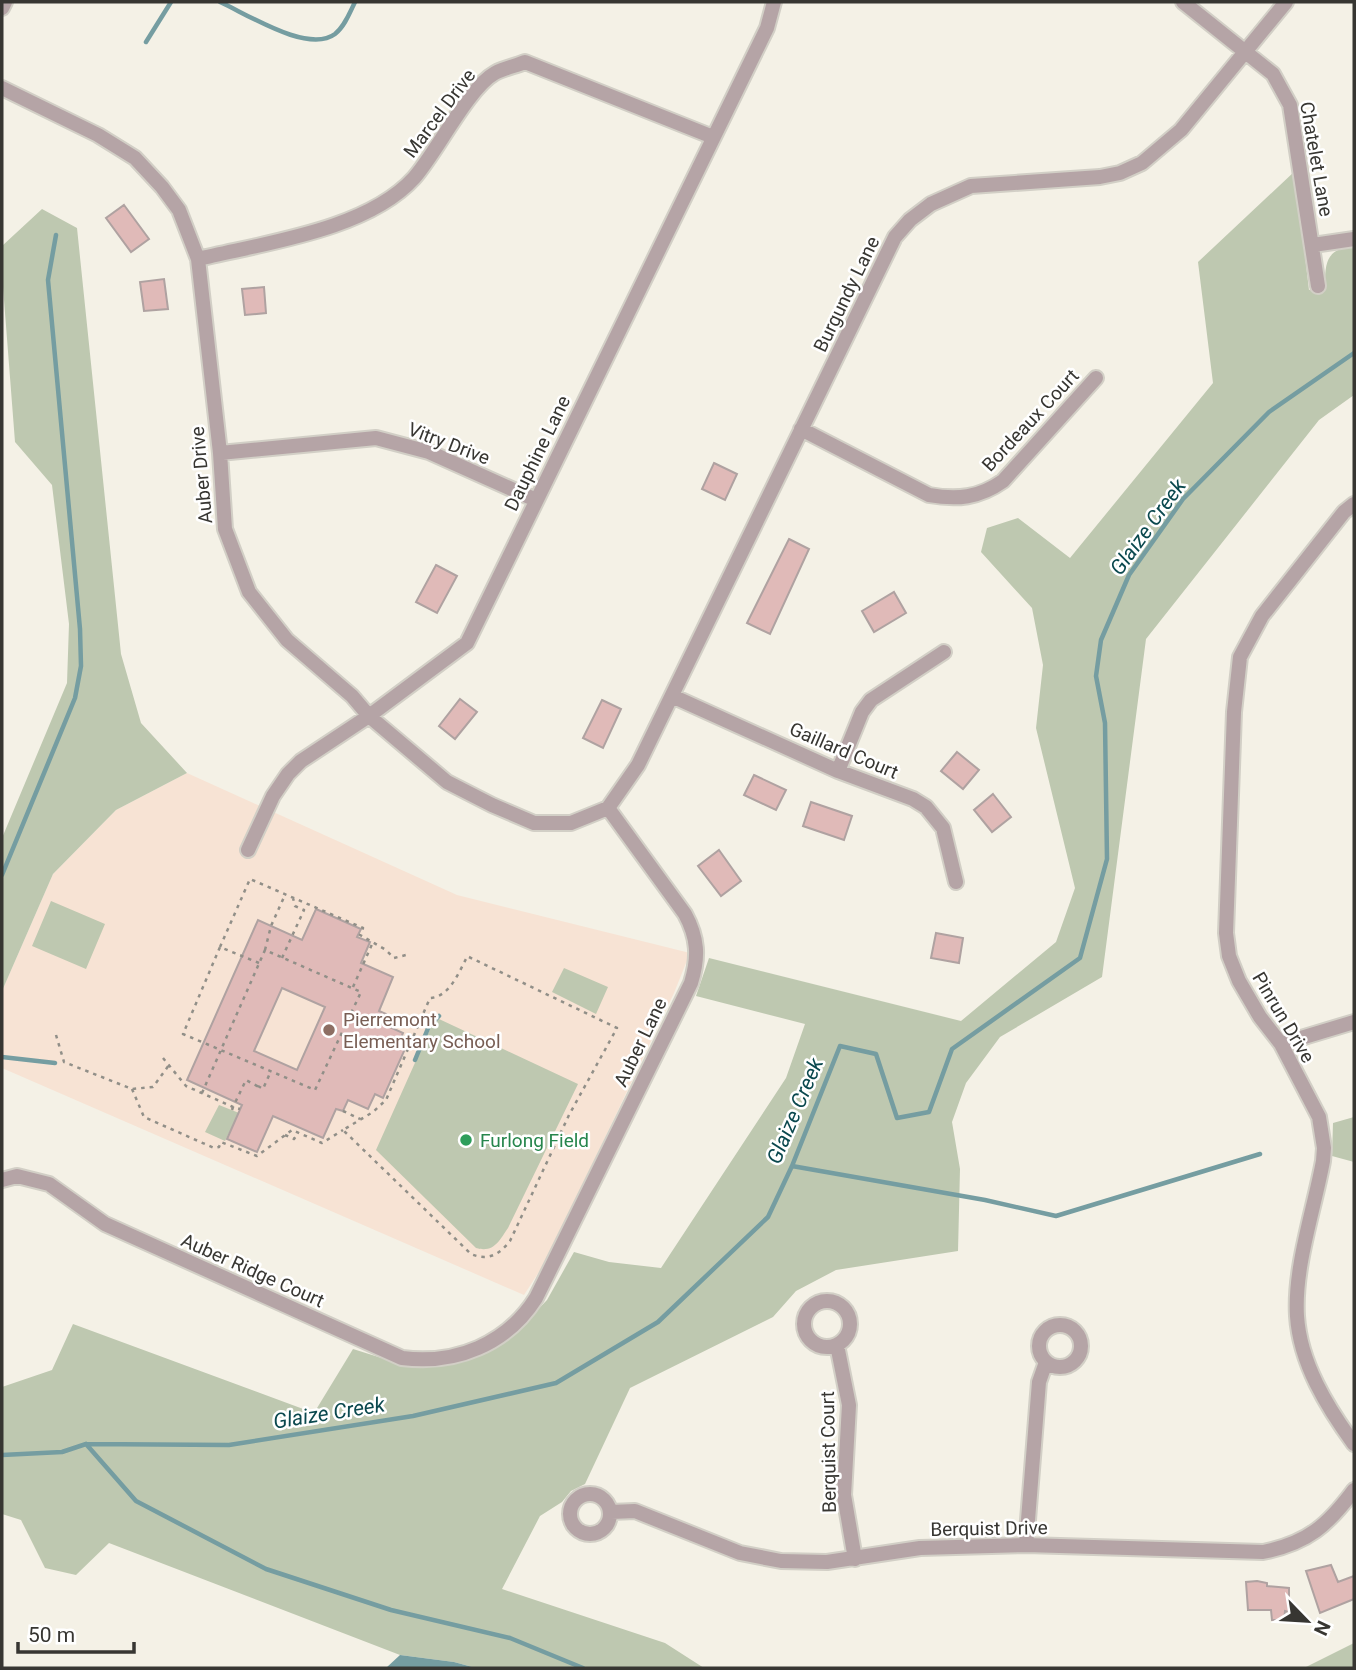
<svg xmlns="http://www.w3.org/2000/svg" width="1356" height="1670" viewBox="0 0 1356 1670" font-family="Roboto,sans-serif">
	<rect width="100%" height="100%" fill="#f4f1e6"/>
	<path fill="#f7e3d4" d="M187,773L457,895L690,953L674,993L546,1261L524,1295L2,1068V991L53,874L116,810Z"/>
	<path fill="#bec8b0" d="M1295,171L1309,290L1325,284C1325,260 1328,249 1354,246V395L1319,420L1146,639L1102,977L1000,1037L966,1083L952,1122L960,1169L958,1251L836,1270L796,1291L773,1317L630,1388L585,1484L571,1491L562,1502L540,1516L502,1589L665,1643L704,1668H476L454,1662L400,1655L109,1543L76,1575L45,1568L21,1520L2,1514V1387L52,1370L73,1324L314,1413L353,1349L404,1365H429L521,1327L547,1300L574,1252L609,1262L661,1268L786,1078L805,1024L696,996L709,958L961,1021L1056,942L1075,888L1036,728L1043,665L1032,608L981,552L987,528L1018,518L1070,558L1213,383L1198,262Z
		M42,209L77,228L121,654L141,723L187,773L116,810L53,874L2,991V838L67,683L69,624L52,485L15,442L2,274V246Z
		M51,901L105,924L86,969L32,946Z
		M564,968L608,987L596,1014L552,992Z
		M439,1019L578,1084L508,1228C499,1241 494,1253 476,1248L376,1150L431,1027Z
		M219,1105L239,1113L225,1141L205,1132Z
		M1354,1117V1162L1332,1156L1333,1123Z
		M1354,1643V1668H1304Z"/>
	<path fill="#759da1" d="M400,1655L454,1662L476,1668H386Z"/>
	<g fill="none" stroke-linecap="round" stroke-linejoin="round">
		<path stroke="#759da1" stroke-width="4.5" d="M220,2C247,14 308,54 335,34C345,26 350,12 355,2
			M146,42L171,2
			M2,875L75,698L81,666L80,629L48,280L56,235
			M2,1057L55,1063
			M415,1060L429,1026L439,1016
			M792,1166L985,1200L1056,1216L1260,1154
			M86,1444L136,1501L266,1569L391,1610L510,1638L583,1668
			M2,1455L62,1452L86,1444L229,1445L413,1416L556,1383L658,1322L768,1217L792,1166L840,1046L876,1054L897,1118L929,1112L952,1049L1080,958L1107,859L1105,723L1096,676L1101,640L1129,575L1183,499L1269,412L1354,353"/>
	</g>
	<path fill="#e0bab8" stroke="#afa2a1" stroke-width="2" fill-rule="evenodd" d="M124,205L149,239L131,252L106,218Z
		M164,279L168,309L144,311L140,282Z
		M264,287L266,313L245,315L242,289Z
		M714,463L737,474L725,500L702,489Z
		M789,539L809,549L770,634L747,623Z
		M436,565L457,576L437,613L416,602Z
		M894,592L906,613L874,632L862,611Z
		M460,699L477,712L455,739L439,726Z
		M602,700L621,709L603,748L583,738Z
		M957,752L979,770L963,789L941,771Z
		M754,775L786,790L776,810L744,795Z
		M993,794L1011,817L992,832L974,810Z
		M811,802L852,816L844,840L803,826Z
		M719,850L741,881L721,896L698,866Z
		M316,909L361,929L357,937L370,942L361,963L393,977L379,1011L386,1014L381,1023L403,1033L398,1045L405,1049L383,1098L375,1094L368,1109L348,1100L343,1111L336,1109L323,1138L273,1116L257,1152L227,1139L242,1105L187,1080L258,920L302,940ZM282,988L325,1007L297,1070L254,1051Z
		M936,933L963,938L959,963L931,958Z
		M1331,1565L1338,1582L1354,1576V1599L1320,1613L1306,1571Z
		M1257,1581L1267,1583V1586L1289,1588V1612L1285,1611L1284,1620H1272L1271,1610H1248L1246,1582Z"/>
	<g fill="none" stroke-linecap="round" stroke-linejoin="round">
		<g stroke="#d2cfc6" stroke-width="18">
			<path id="minor" d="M1183,2L1273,74L1290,105L1318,286
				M2,8L5,2
				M2,88L98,135L135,158L162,187L179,210L198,259L220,453L225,529L249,592L287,640L352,696L369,716L447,782L492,805L534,823H571L608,808
				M1313,245L1354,239
				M198,259C264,243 367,230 414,178C437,152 468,88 495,73C504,68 516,66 525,62L713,137
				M801,429L929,495C957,500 979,498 1003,481L1096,378
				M220,453L376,438L429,452L536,500
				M1354,504L1344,512L1262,616L1240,657L1234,712L1226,933L1229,956L1239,981L1260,1017L1281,1044L1319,1117L1324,1148L1323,1161C1314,1210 1294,1267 1297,1316C1300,1363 1327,1407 1354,1444
				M672,696L838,771L913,799L926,807L943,828L956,882
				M838,771L862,712L871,700L944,652
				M248,850L273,796L288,774L301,761L369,716L467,643L767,28L774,2
				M1281,1044L1354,1022
				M2,1180L17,1176L49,1184L105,1224L402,1358C456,1365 507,1344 536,1298L691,983C699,957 698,938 685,914L608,808L638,765L895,237L910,220L931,204L971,186L1100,177L1120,173L1142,163L1181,130L1286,2
				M804 1324a23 23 0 1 1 46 0a23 23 0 1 1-46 0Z
				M1039 1346a21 21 0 1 1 42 0a21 21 0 1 1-42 0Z
				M837,1345L849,1405L844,1495L855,1559
				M570 1514a20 20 0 1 1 40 0a20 20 0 1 1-40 0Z
				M611,1512L635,1511L740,1553L781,1561L827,1562L920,1548L1026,1545L1263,1552C1308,1543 1328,1525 1354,1490
				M1026,1545L1039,1382L1046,1362"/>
		</g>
		<path stroke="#918f88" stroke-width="2.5" stroke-dasharray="3.5 5" stroke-linecap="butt" d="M220,947L250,879L363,928L360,935L386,950L394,958L406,955
			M265,950L271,926L285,895
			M469,957L617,1028L569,1115L510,1241C499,1255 488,1261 471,1254L343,1130L373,1112L386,1100L430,998C449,997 458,974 466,959Z
			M282,958L304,910L295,906L293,898
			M353,987L373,942
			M56,1035L64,1062L132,1089L153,1087L169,1065
			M163,1058L186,1086L233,1107L246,1080L259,1087
			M258,1086L263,1089L271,1071
			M132,1089L144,1117L214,1148L219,1147L221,1142L257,1156L292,1130L322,1143L343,1130
			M202,1093L265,950L361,992L315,1090L183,1034L220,947L259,963
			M232,1110L233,1107L240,1109
			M343,1111L360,1119
			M285,1135L294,1139L298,1133"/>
		<use href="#minor" stroke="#b5a4a6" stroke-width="14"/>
	</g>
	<circle fill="#8d6e63" stroke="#fff" stroke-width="2.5" cx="329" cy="1030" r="7"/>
	<circle fill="#2e9e5b" stroke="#fff" stroke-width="2.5" cx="466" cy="1140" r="7"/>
	<g text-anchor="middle" stroke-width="5" stroke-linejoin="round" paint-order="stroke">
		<g font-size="19" fill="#373632" stroke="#fff">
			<text transform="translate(439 113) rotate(-53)" y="7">Marcel Drive</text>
			<text transform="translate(1317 159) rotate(80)" y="7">Chatelet Lane</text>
			<text transform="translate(846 294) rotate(-64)" y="7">Burgundy Lane</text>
			<text transform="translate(1030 420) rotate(-47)" y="7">Bordeaux Court</text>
			<text transform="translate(449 443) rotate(21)" y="7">Vitry Drive</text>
			<text transform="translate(537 453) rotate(-64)" y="7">Dauphine Lane</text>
			<text transform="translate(201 475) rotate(-95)" y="7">Auber Drive</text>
			<text transform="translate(844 750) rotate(23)" y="7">Gaillard Court</text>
			<text transform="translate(1284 1017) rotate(59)" y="7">Pinrun Drive</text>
			<text transform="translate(640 1042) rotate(-64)" y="7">Auber Lane</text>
			<text transform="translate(253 1270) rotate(24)" y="7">Auber Ridge Court</text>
			<text transform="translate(828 1452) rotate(-91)" y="7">Berquist Court</text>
			<text transform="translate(989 1528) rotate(-1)" y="7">Berquist Drive</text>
		</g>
		<g font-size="19" fill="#785e54" stroke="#fff" text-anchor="start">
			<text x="343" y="1026">Pierremont<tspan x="343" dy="22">Elementary School</tspan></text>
		</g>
		<g font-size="19" fill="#27864d" stroke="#fff" text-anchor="start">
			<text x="480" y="1147">Furlong Field</text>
		</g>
		<g font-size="21" font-style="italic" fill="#0a484e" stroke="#fff">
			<text transform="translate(1148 527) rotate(-54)" y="7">Glaize Creek</text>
			<text transform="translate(795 1111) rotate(-67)" y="7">Glaize Creek</text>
			<text transform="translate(329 1413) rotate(-9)" y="7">Glaize Creek</text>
		</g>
	</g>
	<rect width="1356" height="1670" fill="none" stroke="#373632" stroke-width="7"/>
	<g transform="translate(1307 1621) rotate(115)" stroke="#ffffff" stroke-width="5" paint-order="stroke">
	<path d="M0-5L12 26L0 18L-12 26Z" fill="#373632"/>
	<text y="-10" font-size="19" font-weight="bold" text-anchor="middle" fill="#373632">N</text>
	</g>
	<path d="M18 1642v10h116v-10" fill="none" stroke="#373632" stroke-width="3.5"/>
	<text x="28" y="1642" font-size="21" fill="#373632" stroke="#ffffff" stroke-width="5" paint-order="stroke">50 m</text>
</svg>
